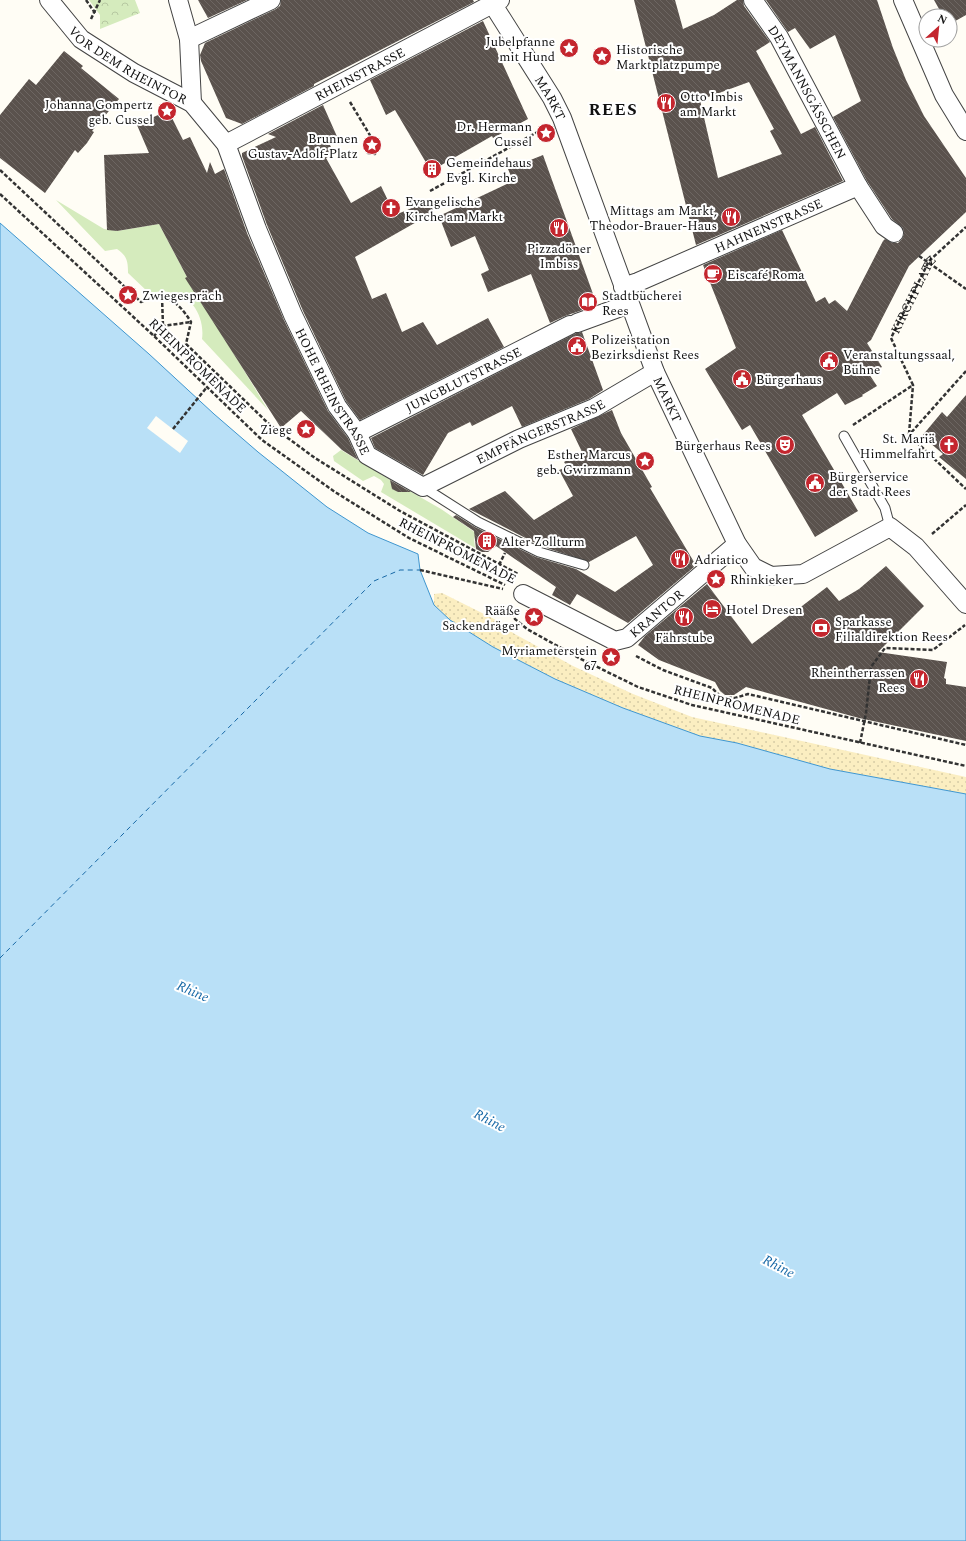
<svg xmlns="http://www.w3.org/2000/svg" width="966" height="1541" viewBox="0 0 966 1541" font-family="Spectral,serif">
	<defs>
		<pattern id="sand-dots" width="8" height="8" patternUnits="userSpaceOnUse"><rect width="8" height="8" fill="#fbeec1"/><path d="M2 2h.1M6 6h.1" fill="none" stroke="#d6cba5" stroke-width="1.8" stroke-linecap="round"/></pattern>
		<pattern id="park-crowns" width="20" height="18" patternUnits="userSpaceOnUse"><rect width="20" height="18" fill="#d5ebbd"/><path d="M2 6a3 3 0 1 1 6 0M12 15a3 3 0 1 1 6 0" fill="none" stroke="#b6c8a1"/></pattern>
		<pattern id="building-back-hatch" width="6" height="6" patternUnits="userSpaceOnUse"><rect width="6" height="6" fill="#5a524d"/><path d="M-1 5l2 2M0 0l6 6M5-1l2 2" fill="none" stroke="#6d6662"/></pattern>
	</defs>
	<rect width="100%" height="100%" fill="#fffdf5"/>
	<path fill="#d5ebbd" d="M56,200L104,229L117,231L159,224L187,277L268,410L202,339C205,318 192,293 168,292C162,291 155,292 149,293L128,273C128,261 127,256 117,249L105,251Z
		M341,450L392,481V488L398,492H401L406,489L441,509L476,533L474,539L475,548L381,492L384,484L381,480L374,476L363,481L334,461L333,456Z"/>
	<path fill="url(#sand-dots)" d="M442,593L504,624L513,633L573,666L633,694L692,717L966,777V794L830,769L737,743L700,736L623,708L555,679L493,647L450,620L434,605V594Z"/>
	<path fill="url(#park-crowns)" d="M89,0H135L140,13L100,29V15Z"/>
	<path fill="#b9e0f7" stroke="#3f96cf" d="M0,223L149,354L214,414L258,452L327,507L368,533L418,554L420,570L434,605L450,620L493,647L555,679L623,708L700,736L737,743L830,769L966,794V1541H0Z"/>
	<path fill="#fffdf5" d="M156,416L188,441L180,453L147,428Z"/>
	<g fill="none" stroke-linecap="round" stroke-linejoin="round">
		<path stroke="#1768a6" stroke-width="1" stroke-dasharray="5 4" stroke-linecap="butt" d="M0,958L374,581L400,570H420"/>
	</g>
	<path fill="url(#building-back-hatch)" fill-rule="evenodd" d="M198,0H247L208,18Z
		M281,0H473L474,2L314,84V86L242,124L226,118L201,61L200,55L205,43L276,9L280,6Z
		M634,0H675L683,29L714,15L737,0H743L744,6L770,42L756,51L801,134L815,127L843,181L696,245ZM749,82L774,129L770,131L782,154L718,178L700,100Z
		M766,0H877L893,48L906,80L924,116L966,178V212L909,266L871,340L867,343L882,367L869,374L877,386L862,395L863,396L845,405L837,393L802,415L858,511L815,537L750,425L742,430L705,369L736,348L703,265L782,230L816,302L825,297L829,304L835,300L847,311L883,241L885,239L893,243H898L902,239L904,234L903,228L892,219L867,181L833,117L861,101L835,35L810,49L795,28L788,32Z
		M934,0H966V15L950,24V16H943Z
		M483,21L528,119L493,138L492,136L431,171L395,110L386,115L370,80Z
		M64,51L83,66L81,68L119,99L92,131L94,132L87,143L78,153L75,150L45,193L0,158V115L29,79L36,85Z
		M323,105L339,141L330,145L334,154L326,158L351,203L381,186L395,215L429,201L434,212L355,257L372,299L386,293L402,332L423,322L437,345L488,318L504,347L360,420L346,401L303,311L267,225L242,156V153L276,137L268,134Z
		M160,114L162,120L171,116L183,140L190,137L207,173L210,162L215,174L224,169L247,233L284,320L328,411L348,438L358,460L342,450L301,411L281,428L185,278L187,277L159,224L117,231L107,230L104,155L149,153L137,125Z
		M543,155L597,305L565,316L550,323L531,274L488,292L481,274L489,270L475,236L451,247L439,216L513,181L508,169Z
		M582,332L603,390L589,399L522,427L512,406L472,426L470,422L448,433L423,475L375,448L371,438L576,333Z
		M966,395V479L939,457L943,454L922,436L942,412L947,417Z
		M612,410L621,433L652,487L650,488L694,562L692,564L694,567L628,623L577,594L570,605L552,595L556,587L496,546L488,552H482L476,549L474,531L453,517L456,515L475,527L536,557L576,569L615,592L653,565L636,536L589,562L541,546L469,509L505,491L534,520L573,496L559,470L567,467L564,462L582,452L571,429Z
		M390,480L411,492H398L392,489Z
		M886,566L924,606L878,652L947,662L944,678L946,679V684L966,687V741L859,718L746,687L734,695H725L720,691L715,682L659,660L638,645L645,636L707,584L752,644L827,587L839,601L859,589Z"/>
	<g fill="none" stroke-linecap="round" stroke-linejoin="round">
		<g stroke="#444" stroke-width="11">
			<path id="service" d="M844,436L885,508L890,527
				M423,487L478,522L539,552L584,565"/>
		</g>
		<g stroke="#444" stroke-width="20">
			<g id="minor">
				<path id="s2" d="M49,0L81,39L134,73L192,103L226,144L257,229L293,315L337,406L357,433L367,455L423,487L519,439L594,408L655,372"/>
				<path d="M178,0L189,39L192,103"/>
				<path id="s3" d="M490,0L552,98L562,118L655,372L737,544L753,567L771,576L803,574L890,527L916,547L966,604"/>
				<path id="s4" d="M753,0L779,37L858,186"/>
				<path d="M903,0L944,95L966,131"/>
				<path d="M189,39L271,0"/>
				<path id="s5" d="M226,144L500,0"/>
				<path id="s6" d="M623,287L638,282L858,186L884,226L894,233"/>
				<path d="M577,323L629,304"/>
				<path id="s7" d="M357,433L570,325"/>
				<path id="s8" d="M523,594L615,641L627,638L737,544"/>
			</g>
		</g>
		<g stroke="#333" stroke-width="2.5" stroke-dasharray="4 2" stroke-linecap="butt">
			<path d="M86,0L95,13"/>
			<path d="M91,19L100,0"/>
			<path d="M350,102L371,137L364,144L368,153L375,154L378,143L371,137"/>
			<path d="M0,170L141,302C166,292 178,301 191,322L186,344L270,425L315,458L400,511L518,574"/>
			<path d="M430,191L543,129"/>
			<path d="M0,194L154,336L262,440L335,492L409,538L505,585"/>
			<path d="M919,256L966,289"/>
			<path d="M162,297L163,326"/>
			<path d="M154,336L163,326L191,322"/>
			<path d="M966,371L909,435L966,489"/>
			<path id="s1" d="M853,425L913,385L891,338L929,261L966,227"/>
			<path d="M173,429L207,387"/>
			<path d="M909,434L913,385"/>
			<path d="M932,534L966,505"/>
			<path d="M499,565L505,553"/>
			<path d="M420,570L503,589"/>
			<path d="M514,612L515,619L527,629L579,658L638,687L692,705L966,766"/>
			<path d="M636,656L663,670L712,688L721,697L735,698L748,694L966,745"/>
			<path d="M860,743L866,713L871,667L885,648L933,650L965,625"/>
		</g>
		<use href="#service" stroke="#fff" stroke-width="9"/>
		<use href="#minor" stroke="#fff" stroke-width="18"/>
	</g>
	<defs>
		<g id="sight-disc" transform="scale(1)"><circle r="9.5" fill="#c4262e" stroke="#fff"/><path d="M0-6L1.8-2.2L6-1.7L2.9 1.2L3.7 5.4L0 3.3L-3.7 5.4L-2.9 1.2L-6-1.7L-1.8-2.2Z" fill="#fff"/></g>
		<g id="restaurant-disc" transform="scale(1)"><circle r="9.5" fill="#c4262e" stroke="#fff"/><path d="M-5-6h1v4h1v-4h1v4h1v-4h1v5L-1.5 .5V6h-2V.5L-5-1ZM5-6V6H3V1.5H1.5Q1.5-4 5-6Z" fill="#fff"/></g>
		<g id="building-disc" transform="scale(1)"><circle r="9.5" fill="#c4262e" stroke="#fff"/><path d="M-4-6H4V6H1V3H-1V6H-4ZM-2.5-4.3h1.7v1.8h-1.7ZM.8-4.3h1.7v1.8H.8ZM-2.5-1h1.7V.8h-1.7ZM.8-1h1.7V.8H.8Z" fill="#fff"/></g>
		<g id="church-disc" transform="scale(1)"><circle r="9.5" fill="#c4262e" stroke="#fff"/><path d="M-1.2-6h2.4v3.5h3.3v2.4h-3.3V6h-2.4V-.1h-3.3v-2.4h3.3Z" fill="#fff"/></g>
		<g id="cafe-disc" transform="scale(1)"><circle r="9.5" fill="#c4262e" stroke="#fff"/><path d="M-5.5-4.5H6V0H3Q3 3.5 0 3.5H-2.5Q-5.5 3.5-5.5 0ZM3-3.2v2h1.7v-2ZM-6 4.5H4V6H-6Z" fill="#fff"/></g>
		<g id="library-disc" transform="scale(1)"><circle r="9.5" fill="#c4262e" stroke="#fff"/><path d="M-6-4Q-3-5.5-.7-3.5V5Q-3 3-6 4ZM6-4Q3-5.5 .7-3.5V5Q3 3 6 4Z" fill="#fff"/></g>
		<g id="civic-disc" transform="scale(1)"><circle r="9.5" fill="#c4262e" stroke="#fff"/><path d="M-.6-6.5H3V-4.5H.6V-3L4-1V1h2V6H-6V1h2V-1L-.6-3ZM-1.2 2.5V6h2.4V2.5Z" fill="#fff"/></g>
		<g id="theatre-disc" transform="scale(1)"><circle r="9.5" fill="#c4262e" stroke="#fff"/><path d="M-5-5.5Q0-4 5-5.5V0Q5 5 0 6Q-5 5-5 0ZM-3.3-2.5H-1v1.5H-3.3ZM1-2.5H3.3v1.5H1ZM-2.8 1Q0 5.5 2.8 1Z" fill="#fff"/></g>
		<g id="hotel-disc" transform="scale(1)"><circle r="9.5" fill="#c4262e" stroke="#fff"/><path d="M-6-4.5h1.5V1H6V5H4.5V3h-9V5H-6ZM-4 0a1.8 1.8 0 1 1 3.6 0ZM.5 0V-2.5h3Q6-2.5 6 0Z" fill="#fff"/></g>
		<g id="bank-disc" transform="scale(1)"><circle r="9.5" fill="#c4262e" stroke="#fff"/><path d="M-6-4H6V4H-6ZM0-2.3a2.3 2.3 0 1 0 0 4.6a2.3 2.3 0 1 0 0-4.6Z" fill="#fff"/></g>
	</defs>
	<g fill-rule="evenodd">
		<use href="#sight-disc" x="569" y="48"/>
		<use href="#sight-disc" x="602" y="56"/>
		<use href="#restaurant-disc" x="666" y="103"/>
		<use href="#sight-disc" x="167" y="111"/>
		<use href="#sight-disc" x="546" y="133"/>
		<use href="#sight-disc" x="372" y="145"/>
		<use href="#building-disc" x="432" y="169"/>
		<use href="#church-disc" x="391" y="208"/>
		<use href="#restaurant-disc" x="731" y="217"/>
		<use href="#restaurant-disc" x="559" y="228"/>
		<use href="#cafe-disc" x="713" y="274"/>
		<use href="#sight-disc" x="128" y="295"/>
		<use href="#library-disc" x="588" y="302"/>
		<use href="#civic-disc" x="577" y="346"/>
		<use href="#civic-disc" x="829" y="361"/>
		<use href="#civic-disc" x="742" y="379"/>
		<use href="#sight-disc" x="306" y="429"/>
		<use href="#theatre-disc" x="785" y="445"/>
		<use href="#church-disc" x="949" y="445"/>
		<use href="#sight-disc" x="645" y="461"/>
		<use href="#civic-disc" x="815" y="483"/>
		<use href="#building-disc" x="487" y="541"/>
		<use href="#restaurant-disc" x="680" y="559"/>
		<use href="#sight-disc" x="716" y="579"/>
		<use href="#hotel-disc" x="712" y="609"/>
		<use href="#sight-disc" x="534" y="617"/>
		<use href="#restaurant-disc" x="684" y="617"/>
		<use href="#bank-disc" x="821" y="628"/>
		<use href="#sight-disc" x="611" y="657"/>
		<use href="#restaurant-disc" x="919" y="679"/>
	</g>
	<g text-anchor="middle" stroke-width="4" stroke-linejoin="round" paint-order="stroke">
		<g font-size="13" fill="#111" stroke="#fff" text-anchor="start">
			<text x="555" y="46" text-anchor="end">Jubelpfanne<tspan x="555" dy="15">mit Hund</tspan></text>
			<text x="616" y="54">Historische<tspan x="616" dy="15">Marktplatzpumpe</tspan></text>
			<text x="680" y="101">Otto Imbis<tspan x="680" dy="15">am Markt</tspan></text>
			<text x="153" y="109" text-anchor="end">Johanna Gompertz<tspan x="153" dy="15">geb. Cussel</tspan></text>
			<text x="532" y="131" text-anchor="end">Dr. Hermann<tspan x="532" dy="15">Cussel</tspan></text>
			<text x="358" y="143" text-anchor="end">Brunnen<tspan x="358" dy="15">Gustav-Adolf-Platz</tspan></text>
			<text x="446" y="167">Gemeindehaus<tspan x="446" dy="15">Evgl. Kirche</tspan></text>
			<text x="405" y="206">Evangelische<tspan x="405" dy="15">Kirche am Markt</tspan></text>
			<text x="717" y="215" text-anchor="end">Mittags am Markt,<tspan x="717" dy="15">Theodor-Brauer-Haus</tspan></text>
			<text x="559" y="253" text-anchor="middle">Pizzadöner<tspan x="559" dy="15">Imbiss</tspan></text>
			<text x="727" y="279">Eiscafé Roma</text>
			<text x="142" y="300">Zwiegespräch</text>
			<text x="602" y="300">Stadtbücherei<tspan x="602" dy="15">Rees</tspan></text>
			<text x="591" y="344">Polizeistation<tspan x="591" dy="15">Bezirksdienst Rees</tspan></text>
			<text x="843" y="359">Veranstaltungssaal,<tspan x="843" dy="15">Bühne</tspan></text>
			<text x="756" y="384">Bürgerhaus</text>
			<text x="292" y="434" text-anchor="end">Ziege</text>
			<text x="935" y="443" text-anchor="end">St. Mariä<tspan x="935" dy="15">Himmelfahrt</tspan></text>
			<text x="771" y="450" text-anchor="end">Bürgerhaus Rees</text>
			<text x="631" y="459" text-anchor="end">Esther Marcus<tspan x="631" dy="15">geb. Gwirzmann</tspan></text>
			<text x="829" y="481">Bürgerservice<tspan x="829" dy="15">der Stadt Rees</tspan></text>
			<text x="501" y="546">Alter Zollturm</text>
			<text x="694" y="564">Adriatico</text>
			<text x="730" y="584">Rhinkieker</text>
			<text x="726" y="614">Hotel Dresen</text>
			<text x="520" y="615" text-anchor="end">Rääße<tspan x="520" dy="15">Sackendräger</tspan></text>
			<text x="835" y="626">Sparkasse<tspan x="835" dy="15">Filialdirektion Rees</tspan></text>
			<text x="684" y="642" text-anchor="middle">Fährstube</text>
			<text x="597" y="655" text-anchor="end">Myriameterstein<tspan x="597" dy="15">67</tspan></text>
			<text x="905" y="677" text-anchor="end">Rheintherrassen<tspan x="905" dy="15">Rees</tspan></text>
		</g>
		<g font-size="13" fill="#111" stroke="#fff">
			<text dy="5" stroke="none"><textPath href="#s2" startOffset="104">VOR DEM RHEINTOR</textPath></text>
			<text dy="5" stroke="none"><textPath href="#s5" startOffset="151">RHEINSTRASSE</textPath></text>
			<text dy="5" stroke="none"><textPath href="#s4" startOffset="107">DEYMANNSGÄSSCHEN</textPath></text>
			<text dy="5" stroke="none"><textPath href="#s3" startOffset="115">MARKT</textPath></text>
			<text dy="5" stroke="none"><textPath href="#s6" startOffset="158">HAHNENSTRASSE</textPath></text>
			<text dy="5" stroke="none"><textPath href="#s1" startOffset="173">KIRCHPLATZ</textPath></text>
			<text transform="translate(198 365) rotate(44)" y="5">RHEINPROMENADE</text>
			<text dy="5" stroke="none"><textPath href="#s7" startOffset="119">JUNGBLUTSTRASSE</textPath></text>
			<text dy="5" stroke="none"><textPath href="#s2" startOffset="502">HOHE RHEINSTRASSE</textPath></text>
			<text dy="5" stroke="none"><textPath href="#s3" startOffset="439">MARKT</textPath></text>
			<text dy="5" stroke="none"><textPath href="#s2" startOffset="769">EMPFÄNGERSTRASSE</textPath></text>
			<text transform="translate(458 550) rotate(27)" y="5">RHEINPROMENADE</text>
			<text dy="5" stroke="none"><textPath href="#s8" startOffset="154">KRANTOR</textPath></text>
			<text transform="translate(737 704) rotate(14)" y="5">RHEINPROMENADE</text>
		</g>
		<g font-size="14" font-style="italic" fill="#1768a6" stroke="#fff">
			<text transform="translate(193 991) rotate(23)" y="5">Rhine</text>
			<text transform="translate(490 1120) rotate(27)" y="5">Rhine</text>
			<text transform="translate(779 1266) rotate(27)" y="5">Rhine</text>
		</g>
		<g font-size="17" font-weight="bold" letter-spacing="1" fill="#111" stroke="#fff">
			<text x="613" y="115">REES</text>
		</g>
	</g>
	<g transform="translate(938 28) rotate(27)"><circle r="19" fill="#ffffff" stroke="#a0a0a0"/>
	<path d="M0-3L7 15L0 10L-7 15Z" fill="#c4262e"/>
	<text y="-6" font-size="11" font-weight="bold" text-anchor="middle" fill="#111111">N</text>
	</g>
</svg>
